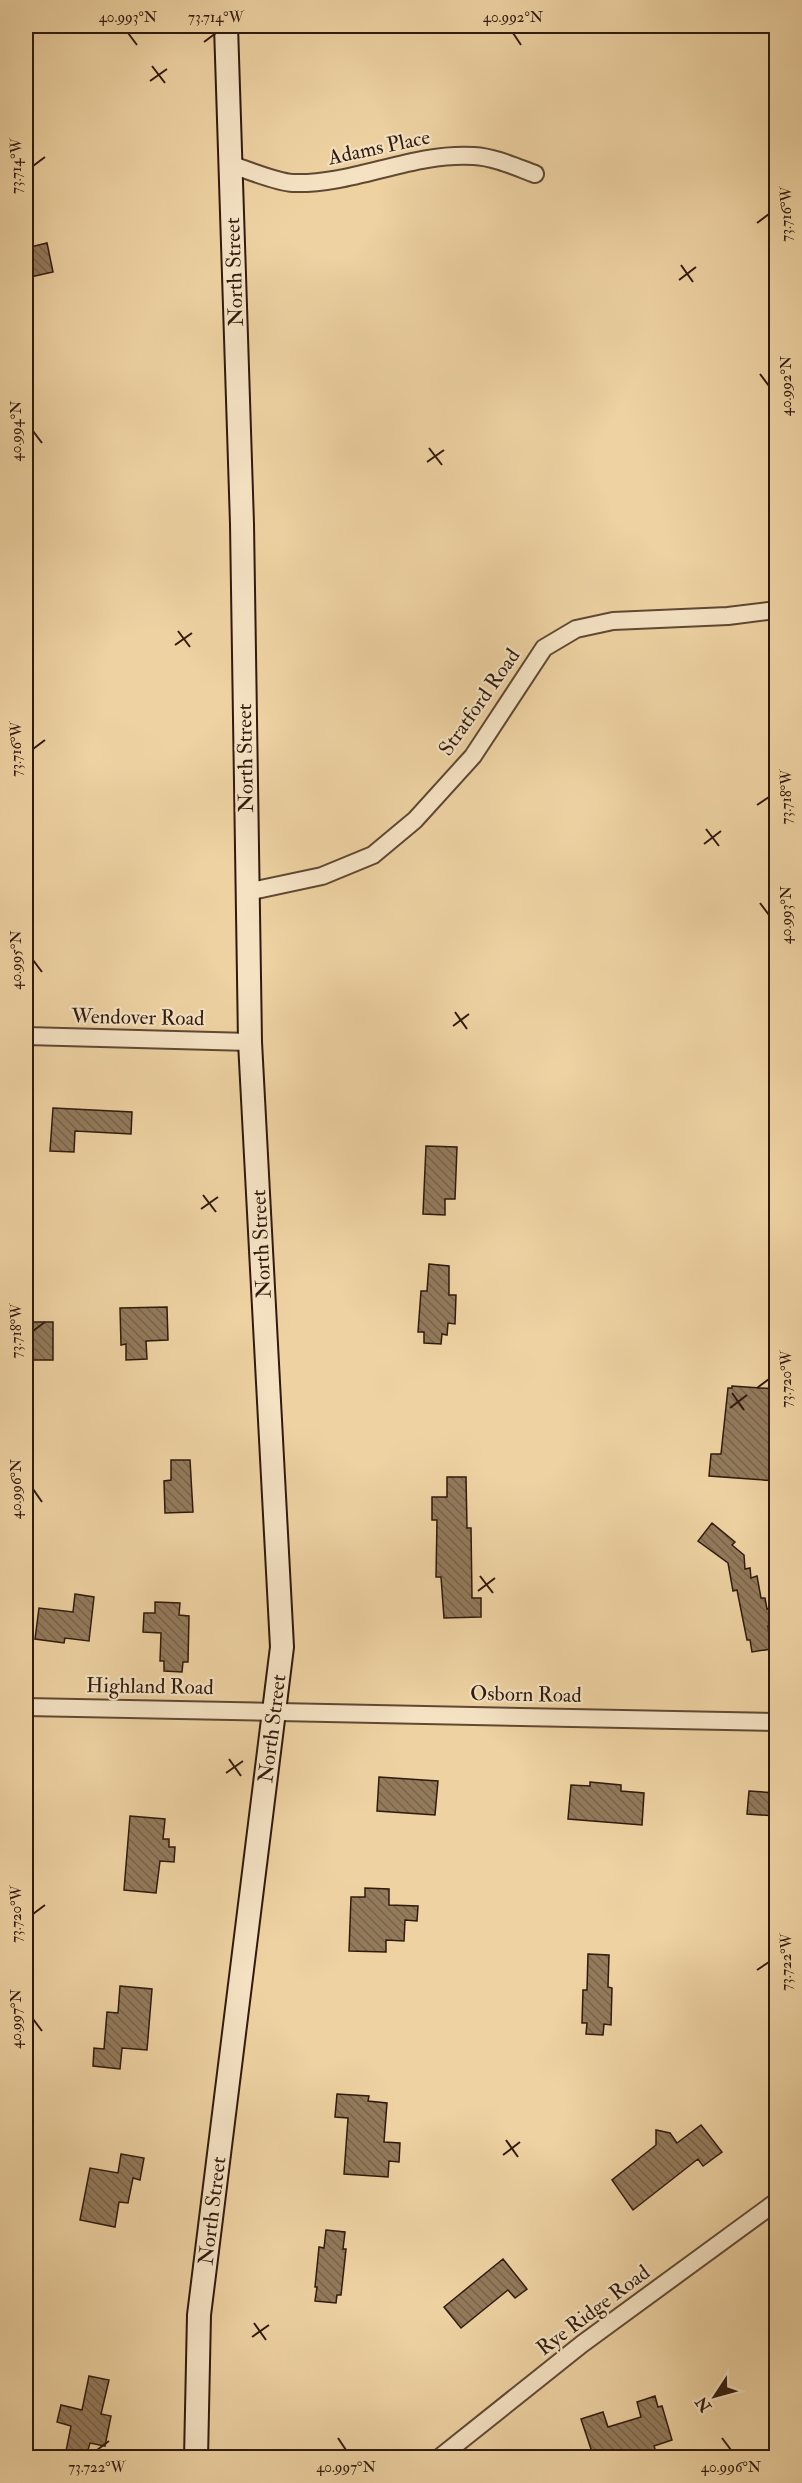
<svg xmlns="http://www.w3.org/2000/svg" width="802" height="2483" viewBox="0 0 802 2483" font-family="'IM FELL Double Pica',serif">
	<defs>
		<pattern id="building-back-hatch" width="6" height="6" patternUnits="userSpaceOnUse" patternTransform="scale(1.5)"><rect width="6" height="6" fill="#937a5b"/><path d="M-1 5l2 2M0 0l6 6M5-1l2 2" fill="none" stroke="#78634a"/></pattern>
	</defs>
	<rect width="100%" height="100%" fill="#eed2a2"/>
	<filter id="stains"><feTurbulence type="fractalNoise" baseFrequency=".00333" numOctaves="4"/><feColorMatrix values="0 0 0 0 .2 0 0 0 0 .09 0 0 0 0 .02 0 0 0 .5 -.17"/></filter>
	<radialGradient id="worn" r=".72"><stop offset=".6" stop-color="#630" stop-opacity="0"/><stop offset="1" stop-color="#630" stop-opacity=".3"/></radialGradient>
	<path fill="url(#building-back-hatch)" stroke="#301a0e" stroke-width="1.5" d="M47,243L53,272L26,278V248Z
		M53,1108L132,1112L131,1134L75,1131L74,1152L50,1151Z
		M426,1146L457,1147L455,1199H445V1215L423,1214Z
		M429,1264L449,1266V1295H456L455,1324L448,1323L447,1335L442,1334L441,1344L424,1343V1332H418L421,1291H427Z
		M167,1307L168,1340L146,1341L147,1359L126,1360V1344L121,1345L120,1308Z
		M26,1322H53V1360H26Z
		M732,1386L777,1389V1481L709,1476L711,1454H721L728,1388H732Z
		M171,1460H190L193,1512L165,1513L164,1481L171,1480Z
		M447,1477H466L467,1528H471L472,1598H481V1617L444,1618L441,1577H436L437,1520H432V1497H447Z
		M712,1523L735,1542L732,1545L744,1555L745,1569L750,1568L751,1578L757,1576L761,1598H765L767,1609L777,1607V1625L768,1626L771,1649L752,1652L750,1640H747L737,1590L733,1591L728,1563L698,1541Z
		M75,1594L94,1597L89,1641L65,1638L64,1643L35,1639L39,1608L73,1612Z
		M155,1602L180,1603L179,1615L189,1616L188,1662H183L182,1672L164,1671V1661H160L161,1633L143,1632L144,1613H155Z
		M379,1777L438,1781L435,1815L377,1811Z
		M590,1782L621,1785V1791L644,1793L642,1825L568,1819L571,1785L590,1786Z
		M749,1791L777,1793V1816L747,1814Z
		M130,1816L165,1819L163,1839H169V1847H175L174,1862L160,1861L156,1893L124,1890Z
		M365,1888L389,1889V1905L418,1906L417,1921L405,1920L404,1941L386,1940V1952L349,1951L351,1897H365Z
		M588,1954L609,1955L608,1987L612,1988L611,2025L604,2024L603,2035L586,2034L587,2023H582L583,1990H587Z
		M120,1986L152,1989L147,2050L122,2048L120,2069L93,2066L94,2048L104,2049L107,2012L118,2013Z
		M337,2094L369,2096L368,2101L387,2103L384,2142L400,2143L399,2162L389,2161L388,2177L344,2174L348,2118L335,2117Z
		M701,2125L722,2152L703,2166L698,2159L633,2210L612,2180L656,2145V2130L670,2133L677,2143Z
		M121,2154L144,2158L140,2180L133,2178L128,2203L119,2202L115,2227L80,2220L90,2168L118,2173Z
		M326,2230L345,2232L343,2249H346L341,2295H337L336,2303L315,2301L317,2287H315L319,2247L324,2248Z
		M503,2259L527,2289L515,2298L508,2290L461,2328L444,2307Z
		M89,2376L109,2380L101,2414L111,2416L105,2446L90,2443L86,2457L65,2456L71,2426L57,2422L61,2405L82,2410Z
		M655,2396L658,2407L662,2406L672,2440L654,2446L656,2452L639,2457H602L600,2450L592,2452L581,2419L603,2412L608,2427L641,2417L637,2402Z"/>
	<g fill="none" stroke-linecap="round" stroke-linejoin="round">
		<g stroke="#604833" stroke-width="20">
			<path id="minor" d="M231,165C249,170 275,182 293,183C354,185 412,152 474,156C494,157 516,167 535,174
				M247,892L322,876L373,855L415,820L473,756L544,648L576,629L613,621L728,616L776,610
				M26,1036L250,1042
				M26,1707L776,1722
				M439,2458L582,2344L776,2202"/>
		</g>
		<g stroke="#301a0e" stroke-width="26">
			<g id="secondary">
				<path id="s1" d="M196,2458L199,2315L282,1647L250,1042L242,524L226,26"/>
			</g>
		</g>
		<use href="#minor" stroke="#f4e2c3" stroke-width="16"/>
		<use href="#secondary" stroke="#f4e2c3" stroke-width="22"/>
	</g>
	<path fill="none" stroke="#301a0e" stroke-width="2" d="M128,33L137,45M513,33L521,45M204,42L216,33M152,66L165,83M150,81L167,69M33,166L45,157M757,223L769,214M681,265L693,282M679,280L696,267M760,374L769,386M33,431L42,443M429,448L442,465M427,462L444,450M178,631L190,647M175,645L192,633M33,749L45,740M757,805L769,797M706,829L719,846M704,844L721,831M760,903L769,915M33,960L42,972M455,1012L467,1029M453,1026L469,1014M203,1195L216,1212M201,1209L218,1197M33,1331L45,1322M757,1388L769,1379M732,1393L744,1410M730,1408L747,1395M33,1489L42,1502M480,1576L493,1593M478,1591L495,1578M229,1759L241,1776M226,1773L243,1761M33,1914L45,1905M757,1970L769,1962M33,2019L42,2031M506,2140L518,2157M503,2155L520,2142M254,2323L266,2340M252,2337L269,2325M338,2438L346,2450M722,2438L731,2450M97,2450L109,2441"/>
	<g text-anchor="middle" stroke-width="4.5" stroke-linejoin="round" paint-order="stroke">
		<g font-size="21" fill="#301a0e" stroke="#f4e2c3">
			<text transform="translate(379 147) rotate(-12)" y="7">Adams Place</text>
			<text transform="translate(234 272) rotate(-92)" y="7">North Street</text>
			<text transform="translate(479 702) rotate(-55)" y="7">Stratford Road</text>
			<text transform="translate(245 758) rotate(-91)" y="7">North Street</text>
			<text transform="translate(138 1017) rotate(1)" y="7">Wendover Road</text>
			<text transform="translate(261 1244) rotate(-93)" y="7">North Street</text>
			<text transform="translate(150 1686) rotate(1)" y="7">Highland Road</text>
			<text transform="translate(526 1694) rotate(1)" y="7">Osborn Road</text>
			<text dy="7" stroke="none"><textPath href="#s1" startOffset="734">North Street</textPath></text>
			<text dy="7" stroke="none"><textPath href="#s1" startOffset="248">North Street</textPath></text>
			<text transform="translate(593 2310) rotate(-37)" y="7">Rye Ridge Road</text>
		</g>
	</g>
	<rect width="802" height="2483" fill="none" stroke="#eed2a2" stroke-width="66"/>
	<g transform="translate(715 2396) rotate(234)" stroke="#f4e2c3" stroke-width="4.5" paint-order="stroke">
	<path d="M0-4.5L10 22L0 15L-10 22Z" fill="#301a0e"/>
	<text y="-9" font-size="16" font-weight="bold" text-anchor="middle" fill="#301a0e">N</text>
	</g>
	<rect x="33" y="33" width="736" height="2417" fill="none" stroke="#301a0e" stroke-width="2"/>
	<g font-size="15" text-anchor="middle" fill="#301a0e">
		<text x="128" y="22">40.993°N</text>
		<text x="216" y="22">73.714°W</text>
		<text x="513" y="22">40.992°N</text>
		<text transform="translate(16 166) rotate(-90)" y="5">73.714°W</text>
		<text transform="translate(786 214) rotate(-90)" y="5">73.716°W</text>
		<text transform="translate(786 386) rotate(-90)" y="5">40.992°N</text>
		<text transform="translate(16 431) rotate(-90)" y="5">40.994°N</text>
		<text transform="translate(16 749) rotate(-90)" y="5">73.716°W</text>
		<text transform="translate(786 797) rotate(-90)" y="5">73.718°W</text>
		<text transform="translate(786 915) rotate(-90)" y="5">40.993°N</text>
		<text transform="translate(16 960) rotate(-90)" y="5">40.995°N</text>
		<text transform="translate(16 1331) rotate(-90)" y="5">73.718°W</text>
		<text transform="translate(786 1379) rotate(-90)" y="5">73.720°W</text>
		<text transform="translate(16 1489) rotate(-90)" y="5">40.996°N</text>
		<text transform="translate(16 1914) rotate(-90)" y="5">73.720°W</text>
		<text transform="translate(786 1962) rotate(-90)" y="5">73.722°W</text>
		<text transform="translate(16 2019) rotate(-90)" y="5">40.997°N</text>
		<text x="97" y="2472">73.722°W</text>
		<text x="346" y="2472">40.997°N</text>
		<text x="731" y="2472">40.996°N</text>
	</g>
	<rect width="100%" height="100%" filter="url(#stains)"/>
	<rect width="100%" height="100%" fill="url(#worn)"/>
</svg>
